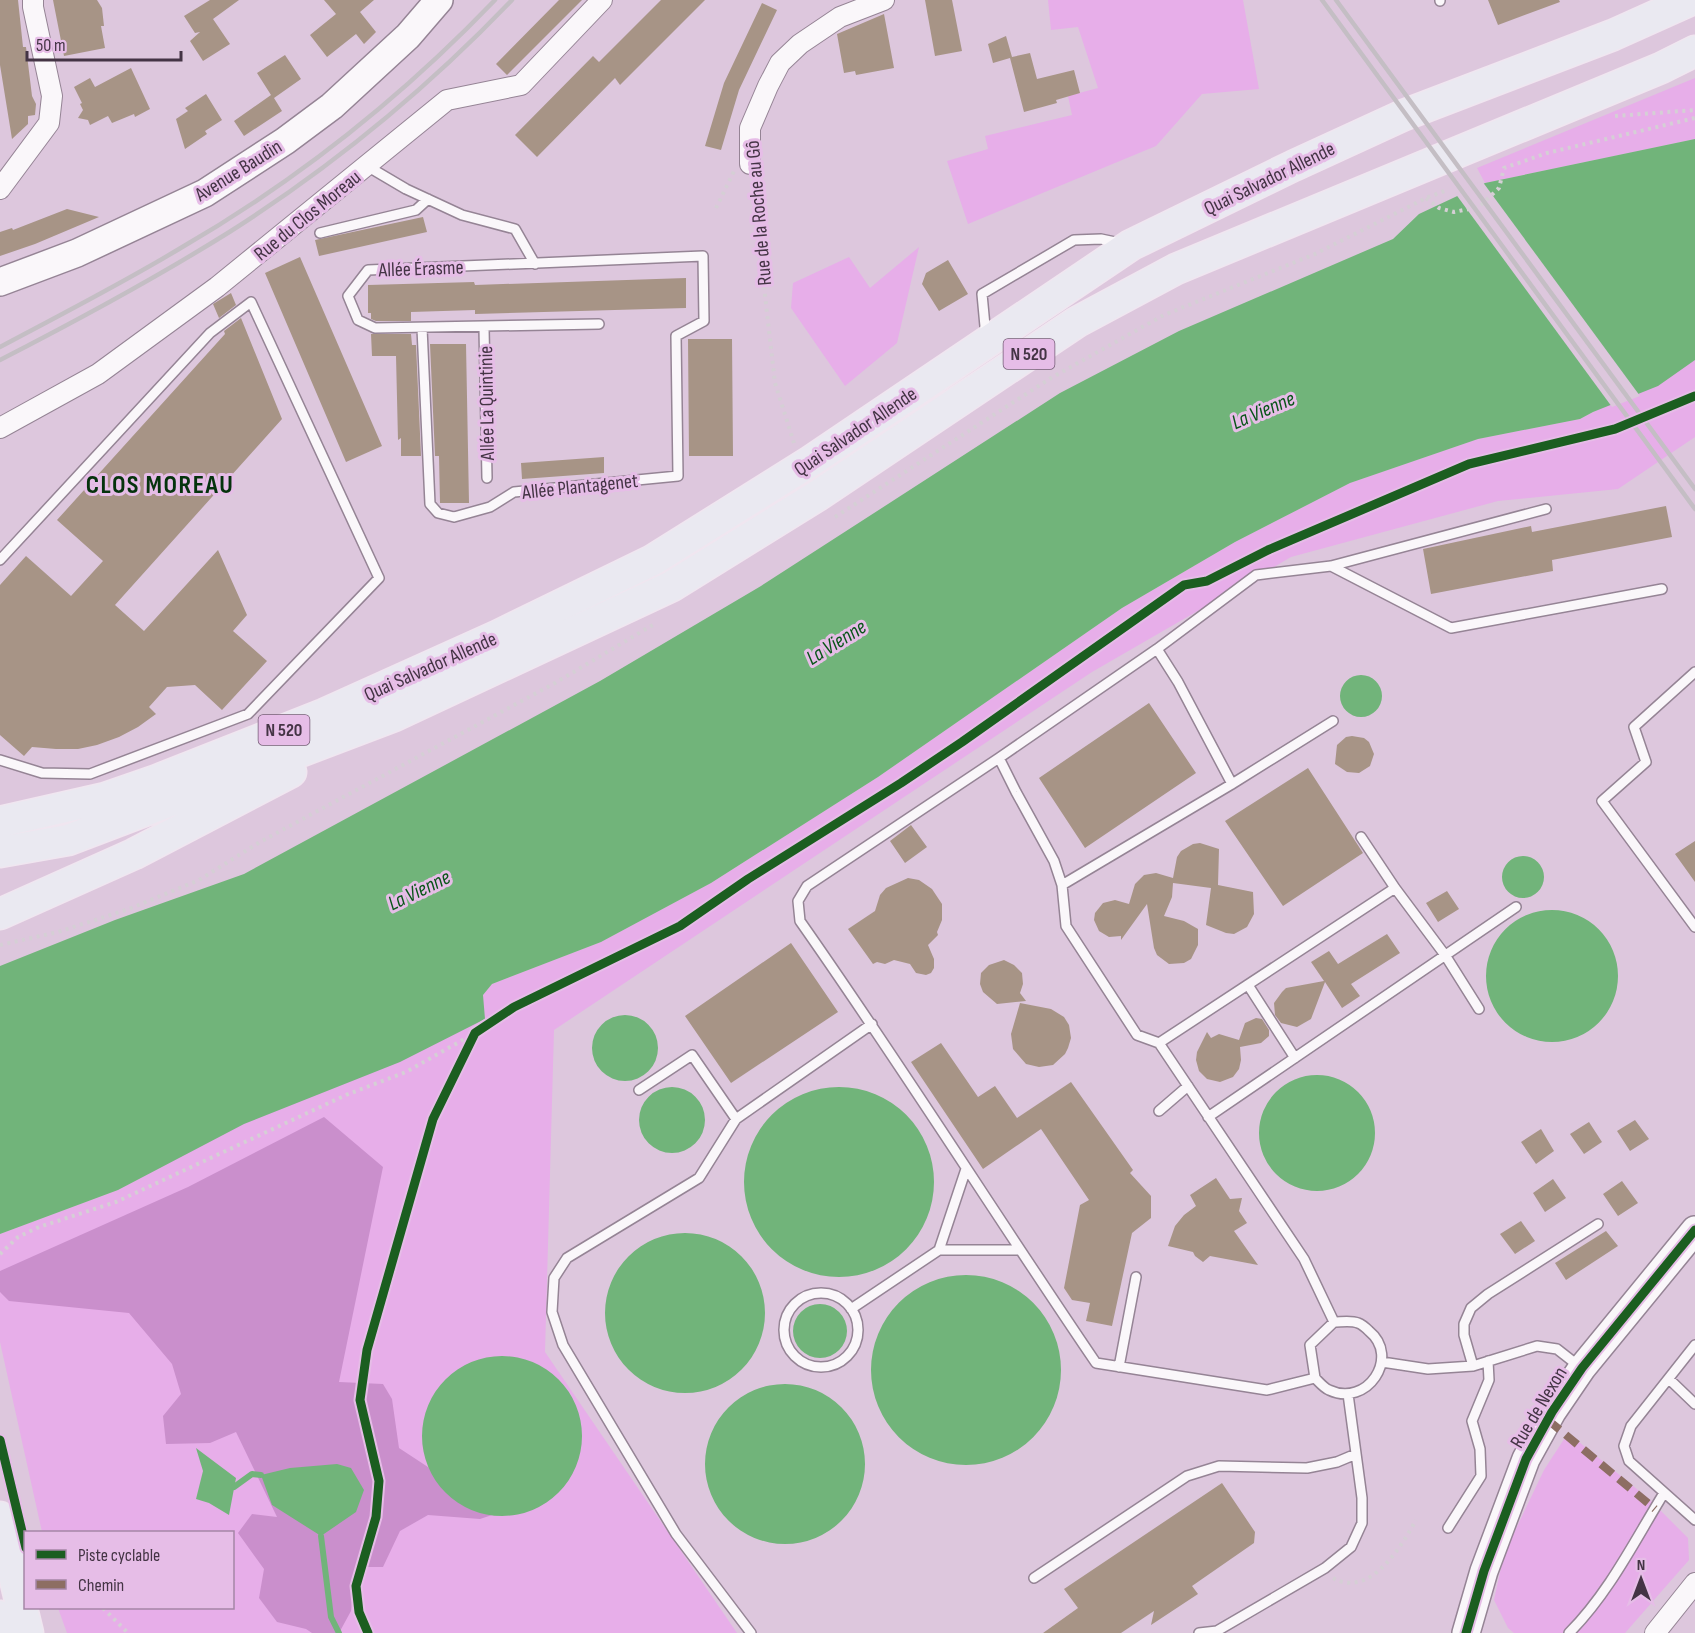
<svg xmlns="http://www.w3.org/2000/svg" width="1695" height="1633" viewBox="0 0 1695 1633" font-family="'Sofia Sans Condensed',sans-serif">
	<rect width="100%" height="100%" fill="#ddc7dd"/>
	<path fill="#e7aee9" d="M1048,0H1243L1259,89L1202,94L1156,146L968,224L947,161L988,149L985,136L1072,115L1068,96L1098,88L1078,27L1051,30Z
		M1695,78V139L1485,183L1477,168Z
		M919,247L897,343L845,386L791,308L793,283L849,257L870,288Z
		M1695,360V437L1618,489L1498,501L1291,557L1092,672L554,1030L545,1352L737,1633H67L58,1608H232V1532H42L0,1342V1234L118,1190L483,995L492,984L601,942L711,883L878,777L1122,608L1235,542L1350,483L1478,439L1580,419Z
		M1568,1433L1649,1499L1688,1538L1689,1560L1625,1633H1514L1508,1628L1494,1600L1504,1554L1544,1470Z"/>
	<path fill="#ca8fcc" d="M324,1117L383,1167L339,1382L383,1384L392,1399L399,1448L463,1490L504,1511L480,1519L428,1515L400,1531L383,1567H356L351,1611L339,1633H312L306,1629L277,1622L259,1598L264,1569L238,1533L252,1514L277,1517L236,1432L210,1443L166,1444L163,1416L181,1394L172,1364L129,1313L9,1301L0,1292V1271L188,1187Z"/>
	<path fill="#71b47a" d="M1695,139V360L1658,386L1593,412L1580,419L1478,439L1350,483L1235,542L1122,608L878,777L711,883L601,942L492,984L483,995L485,1019L400,1062L244,1124L118,1190L0,1234V966L115,920L244,874L600,681L761,586L1060,393L1179,331L1393,239L1419,214L1485,183Z
		M1340 696a21 21 0 1 1 42 0a21 21 0 1 1-42 0Z
		M1502 877a21 21 0 1 1 42 0a21 21 0 1 1-42 0Z
		M1486 976a66 66 0 1 1 132 0a66 66 0 1 1-132 0Z
		M592 1048a33 33 0 1 1 66 0a33 33 0 1 1-66 0Z
		M1259 1133a58 58 0 1 1 116 0a58 58 0 1 1-116 0Z
		M639 1120a33 33 0 1 1 66 0a33 33 0 1 1-66 0Z
		M744 1182a95 95 0 1 1 190 0a95 95 0 1 1-190 0Z
		M605 1313a80 80 0 1 1 160 0a80 80 0 1 1-160 0Z
		M871 1370a95 95 0 1 1 190 0a95 95 0 1 1-190 0Z
		M793 1331a27 27 0 1 1 54 0a27 27 0 1 1-54 0Z
		M422 1436a80 80 0 1 1 160 0a80 80 0 1 1-160 0Z
		M705 1464a80 80 0 1 1 160 0a80 80 0 1 1-160 0Z
		M196,1448L236,1478L229,1515L209,1503L196,1499L203,1471Z
		M337,1464L351,1468L364,1490L356,1512L321,1536L272,1505L261,1475L290,1468Z"/>
	<path fill="#ddc7dd" d="M1482,181L1640,396L1612,407L1455,193Z"/>
	<g fill="none" stroke-linecap="round" stroke-linejoin="round">
		<path stroke="#71b47a" stroke-width="6" d="M234,1487L252,1474L261,1475
			M321,1536L331,1617L339,1633"/>
	</g>
	<path fill="#a79486" d="M0,0H18L23,47H26L32,96L36,104L35,115L28,116V124L12,139L0,65Z
		M53,0H97L102,8L104,26H101L105,48L64,56Z
		M210,0H239L213,19L230,44L203,61L190,41L200,32L195,33L184,16Z
		M324,0H374L360,12L376,32L364,44L356,34L327,57L310,35L336,14Z
		M559,0H582L507,75L496,64Z
		M661,0H705L620,85L615,78L537,157L515,135L593,56L599,62Z
		M925,0H952L962,51L935,56Z
		M1488,0H1559L1560,2L1498,25Z
		M762,3L777,10L739,90L721,150L705,146L724,83Z
		M884,14L894,68L856,75L855,71L844,73L837,34Z
		M1006,36L1012,57L1030,53L1037,79L1074,70L1080,93L1056,100L1057,103L1024,112L1010,58L993,63L988,44Z
		M285,55L301,79L274,98L282,111L244,136L234,121L271,95L257,73Z
		M131,68L150,109L135,117L134,114L112,123L108,116L90,125L88,120L78,118L83,110L80,104L82,103L74,87L90,78L95,87Z
		M206,94L222,120L205,131L207,134L185,149L176,119L188,111L185,108Z
		M67,209L99,217L35,244L0,256V232L12,228L13,230Z
		M423,217L427,232L319,256L315,240Z
		M300,257L382,446L346,462L265,273Z
		M948,260L968,294L939,311L922,284L926,273Z
		M686,278V308L475,314V310L411,312V321H376L371,319V313H368V285L474,282L475,285Z
		M231,293L236,305L219,318L213,304Z
		M241,318L282,419L115,605L144,631L218,550L247,615L233,631L267,661L222,710L195,685L167,687L149,707L156,714L138,727L119,737L97,745L78,749H56L32,747L24,756L0,735V585L26,556L71,596L103,561L57,520L225,334L224,331Z
		M371,334H411L412,345H416L421,456H401V438L398,440L396,356H372Z
		M688,339H732L733,456H689Z
		M430,344H466L469,503H440L439,456H435Z
		M604,457V473L522,479L521,463Z
		M1666,506L1672,537L1552,560L1553,571L1431,594L1423,549L1531,526L1532,532Z
		M1149,703L1196,773L1085,848L1039,778Z
		M1352,736L1364,738L1369,742L1374,754L1370,766L1359,773L1347,772L1335,764L1337,745L1346,737Z
		M1308,768L1363,853L1283,906L1225,821Z
		M911,825L927,847L905,863L890,841Z
		M1695,841V882L1675,854Z
		M1200,843L1219,849L1218,885L1253,892L1254,914L1247,927L1234,934L1226,933L1206,925L1211,888L1173,883L1172,897L1164,916L1184,921L1198,929V945L1191,959L1184,963L1169,964L1157,955L1154,948L1147,904L1121,940V936L1109,937L1099,931L1094,920L1095,913L1103,903L1115,900L1129,904L1135,884L1144,875L1156,873L1173,878L1177,857L1181,851L1193,844Z
		M908,878L919,880L932,889L942,904V920L937,932L938,935L928,945L934,959V968L931,973L926,975L916,973L910,964L894,960L885,964L877,962L873,964L848,929L875,911L880,895L886,888Z
		M1447,891L1459,909L1438,922L1426,903Z
		M1387,934L1400,953L1351,984L1360,996L1342,1008L1325,982L1311,1019L1297,1027L1281,1023L1275,1015L1274,1003L1282,992L1286,988L1324,981L1311,962L1329,951L1338,964Z
		M791,943L838,1012L731,1083L685,1016Z
		M1004,960L1014,965L1022,973L1023,984L1020,993L1026,1001L997,1004L983,992L980,984L981,973L989,965Z
		M1020,1003L1051,1009L1064,1017L1069,1025L1071,1038L1068,1048L1065,1054L1053,1065L1039,1067L1026,1064L1013,1049L1011,1034Z
		M1256,1018L1262,1019L1269,1030V1036L1261,1043L1240,1047L1241,1060L1239,1069L1233,1077L1220,1082L1207,1079L1199,1071L1196,1060L1197,1052L1207,1032L1211,1038L1219,1034L1239,1040L1245,1023Z
		M941,1043L978,1097L995,1086L1017,1118L1071,1082L1133,1170L1130,1173L1151,1196V1218L1132,1233L1112,1326L1086,1321L1090,1303L1072,1300L1064,1288L1080,1205L1089,1200L1041,1129L983,1169L911,1062Z
		M1635,1120L1649,1139L1630,1151L1617,1131Z
		M1589,1122L1602,1142L1584,1154L1570,1134Z
		M1541,1129L1554,1151L1536,1164L1521,1142Z
		M1216,1178L1230,1199L1242,1198L1239,1211L1247,1223L1234,1231L1258,1265L1210,1256L1203,1262L1195,1256L1193,1252L1168,1246L1175,1226L1184,1215L1196,1206L1190,1195Z
		M1553,1179L1566,1198L1545,1212L1533,1193Z
		M1622,1181L1638,1203L1618,1216L1603,1194Z
		M1521,1221L1535,1241L1515,1254L1500,1234Z
		M1606,1231L1618,1246L1566,1280L1555,1263Z
		M1222,1483L1255,1532L1254,1543L1192,1586L1198,1594L1151,1625L1154,1611L1121,1633H1043L1078,1608L1064,1589Z"/>
	<g fill="none" stroke-linecap="round" stroke-linejoin="round">
		<g stroke="#958495" stroke-width="12">
			<path id="lane" d="M1440,0V1
				M367,166L406,189L462,215L515,229L535,264
				M320,233L416,210L428,199
				M422,328L430,504L438,513L454,517L490,507L514,492L678,476L676,336L704,321L703,256L368,270L348,296L358,320L375,328L599,324
				M484,328L487,478
				M986,337L982,294L1074,240L1101,239L1120,243
				M0,560L210,333L251,302L379,578L248,714L90,774L42,773L0,760
				M1331,566L1451,628L1662,589
				M1157,649L1178,682L1232,784
				M1695,672L1634,727L1646,762L1602,801L1695,927
				M999,758L1016,792L1054,861L1062,885L1066,926L1137,1035L1159,1043L1304,1259L1334,1322
				M1361,837L1395,888L1445,955L1479,1009
				M1062,885L1232,784L1333,721
				M1248,985L1295,1058
				M1159,1043L1395,888
				M639,1090L692,1055L736,1119L872,1024
				M1159,1111L1188,1086
				M1208,1117L1516,907
				M736,1119L699,1178L567,1258L554,1278L552,1312L563,1345L676,1534L751,1633
				M966,1169L939,1250H1019
				M784 1330a37 37 0 1 1 74 0a37 37 0 1 1-74 0Z
				M851,1309L939,1250
				M1334,1322C1341,1322 1351,1320 1358,1323C1361,1324 1366,1328 1369,1331C1401,1357 1367,1408 1329,1390C1324,1388 1319,1382 1315,1378L1310,1345Z
				M1695,1345L1631,1426L1624,1446L1629,1461L1695,1520
				M1382,1362L1428,1369L1473,1366L1537,1346L1557,1349L1580,1367
				M1473,1366L1464,1335V1324L1471,1308L1488,1294L1598,1224
				M1119,1367L1136,1277
				M1315,1378L1267,1390L1096,1363C996,1216 902,1066 800,921L798,901L807,886L999,758L1157,649L1256,575L1331,566L1546,509
				M1669,1379L1695,1404
				M1448,1528L1481,1476L1480,1449L1472,1421L1489,1380L1488,1361
				M1034,1578L1187,1476L1219,1466L1307,1468L1337,1462L1356,1454
				M1199,1633L1217,1631L1325,1568L1351,1547L1362,1523V1498L1348,1394
				M1569,1633C1609,1593 1635,1540 1664,1493"/>
		</g>
		<g stroke="#958495" stroke-width="22">
			<path id="street" d="M750,164V128L768,86L780,63L800,44L840,17L884,0
				M0,189L49,123L52,96L33,7V0
				M0,428L98,374L217,287L447,100L521,85L602,0
				M1655,1633L1695,1583"/>
		</g>
		<g stroke="#958495" stroke-width="30">
			<path id="secondary" d="M0,282L77,253L205,193L285,141L332,106L408,36L439,0
				M1466,1633L1484,1571L1526,1459L1552,1412L1582,1368L1695,1230"/>
		</g>
		<g stroke="#f0e6f0" stroke-width="33">
			<path id="primary" d="M0,822L105,798L157,780L324,714L497,636L653,560L811,461L1131,245L1293,166L1404,115L1613,35L1691,0
				M0,852L68,840L394,716L672,586L817,496L1077,322L1176,269L1661,68L1695,51
				M0,914L134,854L291,772
				M0,1517L28,1633
				M0,1616L5,1633"/>
		</g>
		<path stroke="#d5cfd5" stroke-width="4" stroke-dasharray="3 4.5" stroke-linecap="butt" d="M1615,116L1695,110
			M752,182L775,383L794,443
			M1426,198L1439,208L1454,212L1479,207L1499,188L1504,168L1547,153L1695,118
			M716,208L734,171
			M835,517L1051,378L1164,315L1315,254L1426,198L1447,190
			M0,945L58,932L129,909L199,880L260,842L555,683L656,623
			M0,1254L18,1237L39,1227L116,1202L346,1095L406,1072L475,1033L514,1007L680,926L748,879L901,783L962,742L1184,585L1207,581L1268,550L1469,464L1615,429L1695,396
			M1333,1578C1370,1599 1401,1547 1416,1520
			M103,1608L128,1633
			M368,1633L359,1612L356,1586L376,1517L379,1481L360,1400L367,1350L433,1119L475,1033"/>
		<use href="#lane" stroke="#faf7fa" stroke-width="9"/>
		<use href="#street" stroke="#faf7fa" stroke-width="20"/>
		<use href="#secondary" stroke="#faf7fa" stroke-width="27"/>
		<use href="#primary" stroke="#eae9f1" stroke-width="30"/>
		<path stroke="#c4bec4" stroke-width="4.5" d="M1322,0L1695,509
			M1336,0L1695,489
			M0,347C60,315 121,284 179,249C295,182 403,96 495,0
			M0,360C78,320 156,278 231,231C333,166 428,88 512,0"/>
		<path stroke="#8d6e63" stroke-width="8" stroke-dasharray="15 8" stroke-linecap="butt" d="M1548,1420L1655,1509"/>
		<g stroke="#e6bde7" stroke-width="13">
			<path id="cycleway" d="M0,1440L26,1548
				M368,1633L359,1612L356,1586L376,1517L379,1481L360,1400L367,1350L433,1119L475,1033L514,1007L680,926L748,879L901,783L962,742L1184,585L1207,581L1268,550L1469,464L1615,429L1695,396
				M1466,1633L1484,1571L1526,1459L1552,1412L1582,1368L1695,1230"/>
		</g>
		<use href="#cycleway" stroke="#1b5e20" stroke-width="9"/>
	</g>
	<g text-anchor="middle" stroke-width="6" stroke-linejoin="round" paint-order="stroke">
		<g fill="#e6bde7" stroke="#755d76" stroke-width="1.5">
			<rect x="1003.5" y="339" width="51" height="30" rx="4.5"/>
			<rect x="258.5" y="715" width="51" height="30" rx="4.5"/>
		</g>
		<g font-size="18" font-weight="bold" fill="#443445">
			<text x="1029" y="360">N 520</text>
			<text x="284" y="736">N 520</text>
		</g>
		<g font-size="20" fill="#443445" stroke="#e6bde7">
			<text transform="translate(238 170) rotate(-32)" y="7">Avenue Baudin</text>
			<text transform="translate(1269 178) rotate(-26)" y="7">Quai Salvador Allende</text>
			<text transform="translate(758 213) rotate(-95)" y="7">Rue de la Roche au Gô</text>
			<text transform="translate(307 215) rotate(-39)" y="7">Rue du Clos Moreau</text>
			<text transform="translate(421 268) rotate(-2)" y="7">Allée Érasme</text>
			<text transform="translate(486 403) rotate(-91)" y="7">Allée La Quintinie</text>
			<text transform="translate(855 431) rotate(-34)" y="7">Quai Salvador Allende</text>
			<text transform="translate(580 486) rotate(-6)" y="7">Allée Plantagenet</text>
			<text transform="translate(430 666) rotate(-24)" y="7">Quai Salvador Allende</text>
			<text transform="translate(1538 1407) rotate(-59)" y="7">Rue de Nexon</text>
		</g>
		<g font-size="21" font-style="italic" fill="#085518" stroke="#e6bde7">
			<text transform="translate(1263 410) rotate(-23)" y="7">La Vienne</text>
			<text transform="translate(836 642) rotate(-32)" y="7">La Vienne</text>
			<text transform="translate(419 890) rotate(-26)" y="7">La Vienne</text>
		</g>
		<g font-size="26" font-weight="bold" letter-spacing="1.5" fill="#05330d" stroke="#e6bde7">
			<text x="160" y="493">CLOS MOREAU</text>
		</g>
	</g>
	<rect x="24" y="1531" width="210" height="78" fill="#e6bde7" stroke="#a586a6" stroke-width="1.5"/>
	<rect x="36" y="1550" width="30" height="9" fill="#1b5e20" stroke="#a586a6" stroke-width="1.5"/>
	<text x="78" y="1561" font-size="18" fill="#443445">Piste cyclable</text>
	<rect x="36" y="1580" width="30" height="9" fill="#8d6e63" stroke="#a586a6" stroke-width="1.5"/>
	<text x="78" y="1591" font-size="18" fill="#443445">Chemin</text>
	<g transform="translate(1641 1579)" stroke="#e6bde7" stroke-width="4.5" paint-order="stroke">
	<path d="M0-4.5L10 22L0 15L-10 22Z" fill="#443445"/>
	<text y="-9" font-size="16" font-weight="bold" text-anchor="middle" fill="#443445">N</text>
	</g>
	<path d="M27 51v9h154v-9" fill="none" stroke="#443445" stroke-width="3"/>
	<text x="36" y="51" font-size="18" fill="#443445" stroke="#e6bde7" stroke-width="4.5" paint-order="stroke">50 m</text>
</svg>
